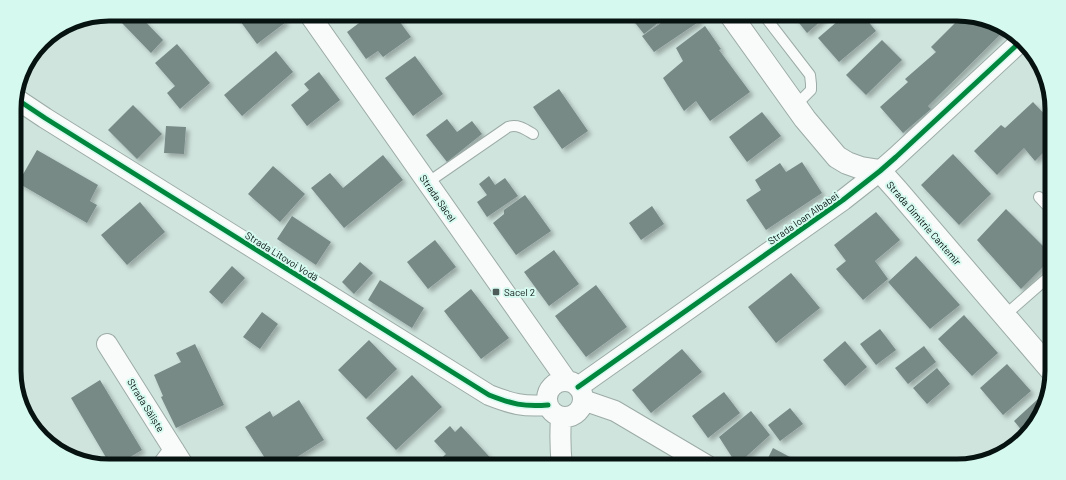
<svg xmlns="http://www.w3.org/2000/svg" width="1066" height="480" viewBox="0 0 1066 480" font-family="Barlow,sans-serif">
	<defs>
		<filter id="shadow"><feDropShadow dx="3.5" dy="3.5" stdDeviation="2" flood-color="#0004"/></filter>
	</defs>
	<rect width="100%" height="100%" fill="#d0e4de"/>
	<path fill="#788a86" filter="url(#shadow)" d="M128,14H138L163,40L151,53L120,21Z
		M235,14H280L286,22L257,44Z
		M362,14H394L411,37L383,57L378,51L366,59L347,32L359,23L356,19Z
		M628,14H661L664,18L644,34Z
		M674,14H695L700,21L654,52L642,36Z
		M792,14H829L807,33Z
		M846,14H862L876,31L839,62L818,38Z
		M963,15L994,21L1005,30L928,106L931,109L903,133L880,107L908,82L905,79L936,52L931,47Z
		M705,26L721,49L719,50L750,92L710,121L696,101L684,111L663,78L683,61L676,48Z
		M882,40L902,60L866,95L846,75Z
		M177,44L210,83L180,109L167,93L175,86L155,63Z
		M276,51L293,72L242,116L224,95Z
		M415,56L443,94L413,116L385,78Z
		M319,72L340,100L307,126L291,105L309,90L304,84Z
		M559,89L588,131L562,149L533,107Z
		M1033,102L1051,121V145L1035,161L1024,148L997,175L974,151L1001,125L1005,128Z
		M133,105L162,134L137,159L108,130Z
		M762,112L781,136L747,162L729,137Z
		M447,119L457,132L472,121L482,134L447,162L426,135Z
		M166,126L186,127L184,154L164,153Z
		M37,150L98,185L90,201L97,205L87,223L18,183Z
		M953,154L991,194L959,225L921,185Z
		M383,155L403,180L344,228L311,188L330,173L343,188Z
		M802,162L822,193L766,230L746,200L761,190L755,180L780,163L786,172Z
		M273,166L305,194L280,222L248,194Z
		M489,176L495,185L505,178L518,196L487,217L477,202L487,195L479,184Z
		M525,195L551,231L516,255L493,223L504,214V210Z
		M140,202L165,232L127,265L101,235Z
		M652,206L664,224L641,240L629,223Z
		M1006,209L1052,255V258L1021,289L977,240Z
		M876,212L900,240L875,261L888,279L863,300L836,269L846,261L834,245Z
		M292,216L331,242L316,265L277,239Z
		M435,240L456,267L428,289L407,262Z
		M554,250L579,284L549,306L524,272Z
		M916,256L960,305L930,329L888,282Z
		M360,262L373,273L354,294L342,282Z
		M232,266L245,278L222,304L209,292Z
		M791,273L820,308L776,343L748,307Z
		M380,280L424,308L412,328L368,300Z
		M596,285L627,327L586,357L555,316Z
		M471,289L509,338L481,359L444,311Z
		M262,312L278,324L260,349L243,337Z
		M964,315L998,353L972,376L938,339Z
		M880,329L896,350L876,365L860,344Z
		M1052,329V338L1047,333Z
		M369,340L397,369L366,399L338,370Z
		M845,341L867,367L845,386L823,360Z
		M195,344L224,405L176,428L161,397L163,396L154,375L181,362L176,353Z
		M924,346L936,362L908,384L895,368Z
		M682,349L702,372L651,413L632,390Z
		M1007,364L1031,391L1003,415L980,388Z
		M937,368L950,384L927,404L913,388Z
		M412,375L442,407L396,450L366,418Z
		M100,380L142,450L115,466H111L71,398Z
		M724,392L740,413L708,438L692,416Z
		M1038,399L1045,407V408L1024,433L1014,421Z
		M299,400L324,440L283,466H270L245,427L270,411L273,417Z
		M790,408L803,424L780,441L768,425Z
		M751,411L770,435L737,465L719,437Z
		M450,426L455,432L461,426L498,466H433L446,454L434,441Z
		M773,448L803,464L807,466H764Z"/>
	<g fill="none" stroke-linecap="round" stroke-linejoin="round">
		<g stroke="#9caba7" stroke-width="12">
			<path id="lane" d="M763,14L810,75L811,84V90L795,106
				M427,183L508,127C518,124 525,129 533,134
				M1039,197L1052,211
				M1004,316L1052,274"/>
		</g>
		<g stroke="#9caba7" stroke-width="22">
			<path id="street" d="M309,14L567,381
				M15,98L45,118L489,395C512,404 523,407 548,405
				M107,344L184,466
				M547 399a18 18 0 1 1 36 0a18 18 0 1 1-36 0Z
				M578,387L843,200L880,171L896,157L1020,42
				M583,400L615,411L708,466
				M561,417C560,434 560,449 562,466
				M162,466L174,450"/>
		</g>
		<g stroke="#9caba7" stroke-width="24">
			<path id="secondary" d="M730,14L805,119L837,157L847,163L861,168L880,171L897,190L1052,371"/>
		</g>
		<use href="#lane" stroke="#f8fbfa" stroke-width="10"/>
		<use href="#street" stroke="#f8fbfa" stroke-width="20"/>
		<use href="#secondary" stroke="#f8fbfa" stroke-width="22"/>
		<g stroke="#d6f9ef" stroke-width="8">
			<path id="cycleway" d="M15,98L45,118L489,395C512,404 523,407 548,405
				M578,387L843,200L880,171L896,157L1020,42"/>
		</g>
		<use href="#cycleway" stroke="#00873e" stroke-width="5"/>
	</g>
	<rect fill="#4d5c58" stroke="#d6f9ef" stroke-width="1.5" x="492" y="288" width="8" height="8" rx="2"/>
	<g text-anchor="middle" stroke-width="4" stroke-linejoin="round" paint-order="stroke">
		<g font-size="10" fill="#061310" stroke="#d6f9ef">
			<text transform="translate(438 198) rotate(55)" y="4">Strada Săcel</text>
			<text transform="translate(803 218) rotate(-35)" y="4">Strada Ioan Albabei</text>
			<text transform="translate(924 223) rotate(49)" y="4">Strada Dimitrie Cantemir</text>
			<text transform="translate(282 256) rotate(32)" y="4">Strada Litovoi Vodă</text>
			<text transform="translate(146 405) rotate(58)" y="4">Strada Săliște</text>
		</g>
		<g font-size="10" fill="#061310" stroke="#d6f9ef" text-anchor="start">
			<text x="504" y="296">Sacel 2</text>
		</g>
	</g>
	<path d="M0 0H1066V480H0ZM109 21H957A88 88 0 0 1 1045 109V371A88 88 0 0 1 957 459H109A88 88 0 0 1 21 371V109A88 88 0 0 1 109 21Z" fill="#d6f9ef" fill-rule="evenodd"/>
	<path fill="none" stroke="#061310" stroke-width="5" d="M109 21H957A88 88 0 0 1 1045 109V371A88 88 0 0 1 957 459H109A88 88 0 0 1 21 371V109A88 88 0 0 1 109 21Z"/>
</svg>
